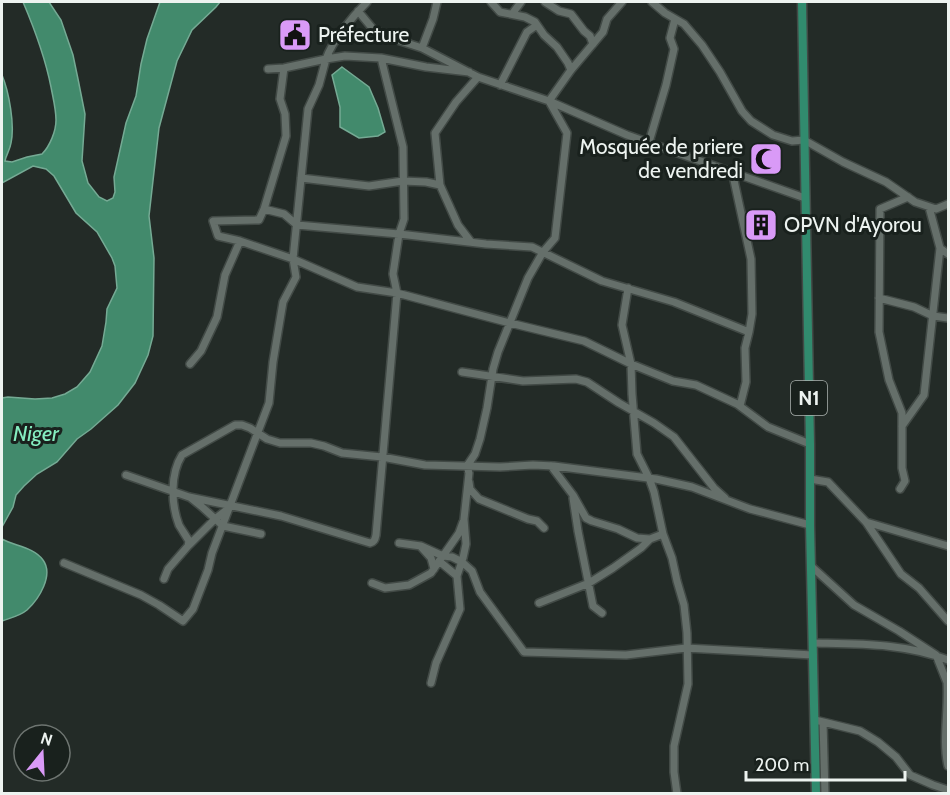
<svg xmlns="http://www.w3.org/2000/svg" width="950" height="795" viewBox="0 0 950 795" font-family="Cabin,sans-serif">
	<rect width="100%" height="100%" fill="#232b27"/>
	<path fill="#428a6c" stroke="#75aa94" stroke-width="1.5" d="M23,2H49L61,20L73,55L78,79L85,114L82,161L88,183L99,197L107,201L113,198L115,192L114,177L126,123L136,96L141,64L147,39L160,2H220L216,7L192,30L177,61L159,128L149,216L154,258L153,336L148,355L135,383L118,405L91,429L77,439L57,462L37,474L24,486L16,495L13,507L2,527V398L8,397L35,399L52,398L65,394L77,387L90,372L102,346L106,322L107,309L117,288L115,266L112,258L97,232L76,213L54,176L46,169L33,166L2,183V75C9,92 15,125 11,143C10,150 6,155 5,161L12,162L27,157L42,154C50,146 56,131 56,120C56,109 53,98 51,87C45,57 35,30 23,2Z
		M342,67L369,87L378,108L385,132L378,136L359,138L340,127V107L332,75Z
		M2,539C14,546 34,547 43,560C54,575 39,599 27,610C20,616 10,618 2,621Z"/>
	<g fill="none" stroke-linecap="round" stroke-linejoin="round">
		<g stroke="#424a46" stroke-width="10">
			<path id="minor" d="M491,2L500,12L525,17L535,22L544,35L557,47L568,63L571,70
				M545,2L559,11L571,14L584,31L590,36L593,44
				M652,2L665,13L684,24L702,45L720,72L742,111L751,121L773,135L792,141L804,140L843,162L886,182L915,202L936,209L948,204
				M358,11L373,29L388,37L422,48L478,77L549,101L627,135L805,198
				M512,14L521,2
				M422,48L433,19L437,2
				M268,69L284,68L326,59C332,41 353,16 367,2
				M500,85L527,32L537,25
				M649,142L666,85L674,49L670,38L675,19
				M732,171L751,259L752,314L749,332
				M301,178L369,186L403,181L426,182L440,185
				M929,207L940,248L948,254
				M264,209L284,214L297,225L399,234L486,244L532,247L602,281L674,302L749,332L745,348L746,382L740,406
				M240,241L293,259L357,287L397,293L510,323L584,341L631,364L673,381L696,385L737,404L768,427L810,444
				M471,242L458,225L440,185L435,133L456,102L478,77
				M628,288L622,325L631,364L632,394L637,454L649,478L654,492L663,534L672,558L677,581L684,605L687,633L688,684L674,746V772L677,794
				M879,298L914,307L933,316L948,318
				M190,364L201,351L217,317L225,275L240,241L218,236L213,221L259,220L264,209L286,136L285,114L280,99L284,68
				M462,372L523,381L576,379L587,382L619,403L654,423L674,437L714,488L725,498
				M902,426L924,395L940,248
				M551,466L573,495L586,518L592,521L618,529L637,538L650,539
				M126,475L189,497L281,516L370,543C374,542 375,540 376,535L397,293L393,274L399,234L404,219L403,147L381,58
				M810,479L828,482L866,522L901,574L919,588L948,621
				M469,482L470,489L479,499L528,519L537,521L544,528
				M900,489L905,481L902,468V413L889,380L879,332L880,209L908,197
				M191,498L201,506L223,526L261,534
				M573,498L578,531L593,606L602,613
				M866,522L948,546
				M399,543L421,546L443,556L452,557L462,562L472,571L480,592L524,652L626,655L686,648L813,655
				M189,545L215,519L229,508
				M422,548L431,558L434,569
				M439,561L457,576
				M64,563L141,595L159,605L183,621L193,609L208,570L212,553L269,403L273,362L283,302L296,277L293,259L308,109L319,85L326,59L345,56L381,58L426,67L469,72
				M811,566L854,605L899,631L936,655L948,685
				M164,579L168,569L188,546L189,541C186,536 182,530 179,525C171,504 170,474 182,455L235,425H242L250,428L267,439L280,443H311L324,446L342,453L382,457L425,465L500,467L533,465L554,466L656,479L692,487L750,509L810,525
				M372,583L385,588L409,585L431,573L459,533L463,522
				M539,603L589,583L613,568L641,548L650,539L663,534
				M813,643C859,644 905,643 948,660
				M947,682C949,709 942,741 948,766
				M431,683L436,663L460,609L457,576L463,558L466,544L464,519L469,473L467,466L475,454L480,439L487,408L493,369L498,352L528,278L543,252L555,238L567,133L549,101L571,70L603,32L607,19L622,2
				M815,720L860,731L878,742L896,757L910,775L933,785L948,790
				M823,722L825,794"/>
		</g>
		<g stroke="#424a46" stroke-width="11">
			<path id="major" d="M802,2L810,444V525L816,794"/>
		</g>
		<use href="#minor" stroke="#656f6a" stroke-width="7"/>
		<use href="#major" stroke="#318b6e" stroke-width="8"/>
	</g>
	<defs>
		<g id="civic-square" transform="scale(1.725)"><rect x="-9" y="-9" width="18" height="18" rx="4" fill="#d99af7" stroke="#19211d"/><path d="M-.6-6.5H3V-4.5H.6V-3L4-1V1h2V6H-6V1h2V-1L-.6-3ZM-1.2 2.5V6h2.4V2.5Z" fill="#111"/></g>
		<g id="mosque-square" transform="scale(1.725)"><rect x="-9" y="-9" width="18" height="18" rx="4" fill="#d99af7" stroke="#19211d"/><path d="M3.5-4.9A6 6 0 1 0 3.5 4.9A5 5 0 1 1 3.5-4.9Z" fill="#111"/></g>
		<g id="building-square" transform="scale(1.725)"><rect x="-9" y="-9" width="18" height="18" rx="4" fill="#d99af7" stroke="#19211d"/><path d="M-4-6H4V6H1V3H-1V6H-4ZM-2.5-4.3h1.7v1.8h-1.7ZM.8-4.3h1.7v1.8H.8ZM-2.5-1h1.7V.8h-1.7ZM.8-1h1.7V.8H.8Z" fill="#111"/></g>
	</defs>
	<g fill-rule="evenodd">
		<use href="#civic-square" x="295" y="35"/>
		<use href="#mosque-square" x="766" y="159"/>
		<use href="#building-square" x="761" y="225"/>
	</g>
	<g text-anchor="middle" stroke-width="6" stroke-linejoin="round" paint-order="stroke">
		<rect fill="#19211d" stroke="#adb4b1" stroke-width="1.5" x="791" y="381" width="36" height="34" rx="4.5"/>
		<g font-size="20" font-weight="bold" fill="#edf3f0">
			<text x="809" y="405">N1</text>
		</g>
		<g font-size="21" fill="#edf3f0" stroke="#19211d" text-anchor="start">
			<text x="318" y="42">Préfecture</text>
			<text x="743" y="154" text-anchor="end">Mosquée de priere<tspan x="743" dy="24">de vendredi</tspan></text>
			<text x="784" y="232">OPVN d'Ayorou</text>
		</g>
		<g font-size="22" font-style="italic" fill="#85edc0" stroke="#19211d">
			<text x="36" y="441">Niger</text>
		</g>
	</g>
	<rect width="950" height="795" fill="none" stroke="#edf3f0" stroke-width="6"/>
	<g transform="translate(42 753) rotate(18)"><circle r="28" fill="#19211d" stroke="#6e7571" stroke-width="1.5"/>
	<path d="M0-4.5L10 22L0 15L-10 22Z" fill="#d99af7"/>
	<text y="-9" font-size="16" font-weight="bold" text-anchor="middle" fill="#edf3f0">N</text>
	</g>
	<path d="M746 771v9h159v-9" fill="none" stroke="#edf3f0" stroke-width="3"/>
	<text x="755" y="771" font-size="18" fill="#edf3f0" stroke="#19211d" stroke-width="4.5" paint-order="stroke">200 m</text>
</svg>
